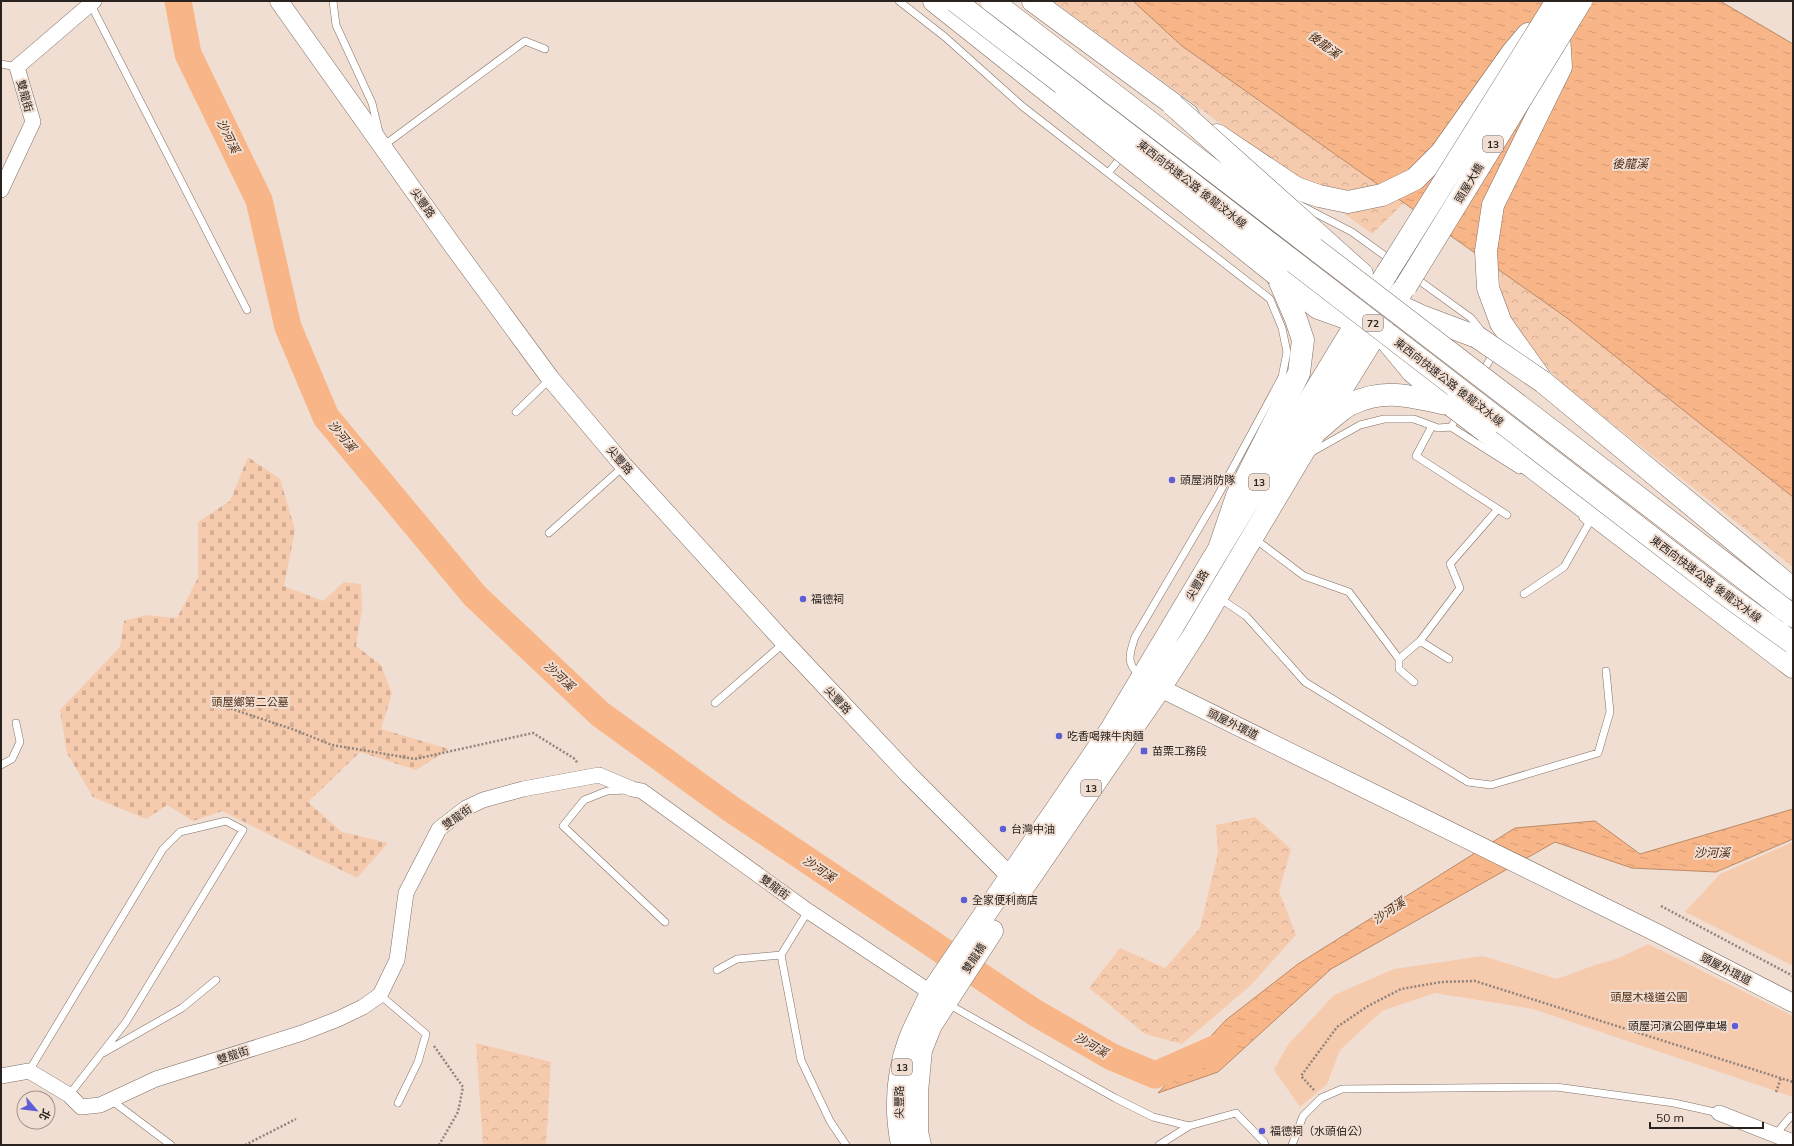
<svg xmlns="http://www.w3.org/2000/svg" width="1794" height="1146" viewBox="0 0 1794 1146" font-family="Mulish,'Noto Sans TC',sans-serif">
	<defs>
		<pattern id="forest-crowns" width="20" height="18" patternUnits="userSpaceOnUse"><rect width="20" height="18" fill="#f6caad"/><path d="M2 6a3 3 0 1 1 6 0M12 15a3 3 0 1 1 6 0" fill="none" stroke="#d3ad94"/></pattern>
		<pattern id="cemetery-stones" width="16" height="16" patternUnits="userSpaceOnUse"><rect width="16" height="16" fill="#f6caad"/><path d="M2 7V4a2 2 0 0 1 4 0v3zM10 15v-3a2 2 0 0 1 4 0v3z" fill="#d3ad94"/></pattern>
		<pattern id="water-ripples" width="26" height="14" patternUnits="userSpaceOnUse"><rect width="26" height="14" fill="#f8b688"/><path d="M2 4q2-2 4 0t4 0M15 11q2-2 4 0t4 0" fill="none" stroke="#d59c75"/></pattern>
	</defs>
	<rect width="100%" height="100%" fill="#f1ded2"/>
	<path fill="#f6caad" d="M1793,842V966L1685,912L1720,874Z
		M1648,944L1793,1016V1097L1533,1009L1435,993L1382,1011L1340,1050L1327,1084L1300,1107L1274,1070L1287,1046L1334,995L1394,969L1483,956L1557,979L1595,965L1619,958Z"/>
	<path fill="url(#forest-crowns)" d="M1053,1H1133L1182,46L1404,203L1372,234Z
		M1499,270L1567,318L1793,497V567L1560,382L1530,347L1502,306Z
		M1255,817L1291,849L1279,891L1296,935L1250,986L1182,1044L1145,1034L1089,988L1120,948L1165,968L1200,928L1218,853L1216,825Z
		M476,1043L551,1062L546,1145H483Z"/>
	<path fill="url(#cemetery-stones)" d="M248,457L280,479L295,530L284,586L323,601L344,582L361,584L362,609L356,646L381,665L392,693L381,729L449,749L416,770L360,752L308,802L342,832L388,843L357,878L222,811L193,821L167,805L146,819L93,797L67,753L60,710L120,647L124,621L146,615L177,618L198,578V522L230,501Z"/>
	<path fill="url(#water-ripples)" stroke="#ba8a68" d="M1133,1H1720L1793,44V497L1567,318L1182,46Z
		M1793,809V839L1716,872L1632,868L1555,842L1331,969L1218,1072L1158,1093L1226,1020L1298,964L1515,828L1595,821L1640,854Z"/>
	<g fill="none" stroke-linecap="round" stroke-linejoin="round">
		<path stroke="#f8b688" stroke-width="27" d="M178,1L188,54L259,200L288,327L326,417L475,596L600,714L731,809L1034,1012L1112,1057L1155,1075L1223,1045"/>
		<g stroke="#7f6f64" stroke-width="8">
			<path id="service" d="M333,1L336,25L372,103L379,132
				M899,1L945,37L1022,106L1270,299L1282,328L1287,352L1282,377L1216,499L1135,637C1130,652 1125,664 1140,675
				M90,3L247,310
				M1,64L17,67
				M383,146L525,41L545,49
				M1108,173L1123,155
				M1296,203L1352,232L1471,318L1482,332
				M1482,373L1495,351
				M516,412L550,379
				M1432,426L1416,456L1507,515
				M1451,427L1459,414
				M1310,453L1360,425L1384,419H1414L1438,428L1451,427L1519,470
				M549,533L624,466
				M1255,539L1304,576L1349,592L1399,659L1420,641L1449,659
				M1524,594L1564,567L1589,523L1583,518
				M1218,597L1246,616L1305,682L1468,782L1491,785L1598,753L1610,712L1606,671
				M1420,641L1460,588L1450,564L1498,509
				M1399,659V669L1414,682
				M715,703L784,643
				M1,765L12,759L20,742L16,723
				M626,790L607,791L584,800L563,826L665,922
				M808,911L781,955L801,1060L830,1121L846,1145
				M717,970L737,959L781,955
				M380,995L426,1034L418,1062L398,1103
				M948,1004L1115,1098L1153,1117L1189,1126L1236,1113L1264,1142L1265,1145
				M103,1053L182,1008L216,980
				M29,1071L163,849L180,832L226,821L243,830L126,1022L69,1095
				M111,1100L171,1145
				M1775,1135L1791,1116L1793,1117
				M1159,1145L1189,1126
				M1292,1145L1303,1116L1321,1098L1342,1089L1556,1087L1674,1103L1719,1113"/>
		</g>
		<g stroke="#7f6f64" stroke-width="16">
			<path id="minor" d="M1,190L33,122L17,67L94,1
				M1,1076L29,1071L69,1095L81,1107L100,1105L156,1079L302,1033L338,1019L363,1007L380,995L397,960L406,893L439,829L466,808L483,800L523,789L599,775L632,789L642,791L808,911L939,998
				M1719,1113L1793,1142"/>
		</g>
		<g stroke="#7f6f64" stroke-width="19">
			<path id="tertiary" d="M279,1L453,246L550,378L624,466L785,643L909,775L1019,885
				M1148,680L1160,688L1659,934L1793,1003"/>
		</g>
		<g stroke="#7f6f64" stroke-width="23">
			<path id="primary" d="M1024,886L1160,688L1194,635L1315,432L1402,291
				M902,1145C895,1110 897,1074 909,1041C915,1025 924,1009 931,993L1112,728L1219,549L1387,273
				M920,1145L917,1132V1092L921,1050L931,1025L992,931"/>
		</g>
		<g stroke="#7f6f64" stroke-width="23">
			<path id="trunk" d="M934,1L1061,102
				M1033,1L1188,115
				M1559,35L1561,67L1493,205L1486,251L1488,288L1501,323L1543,382L1793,589
				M1217,135L1296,188L1319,196L1348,202L1382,195L1415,179L1441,153L1512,53L1528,34
				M1314,231L1362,274
				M1279,277L1318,308L1346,318L1359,319L1378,330L1412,371L1451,405
				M1393,303L1421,316L1477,337
				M1485,431L1793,667
				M1315,432C1326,424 1340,409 1351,404C1386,387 1412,397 1447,404
				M1219,549L1237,496L1299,373L1303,340L1296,319L1277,275"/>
		</g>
		<path stroke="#91847c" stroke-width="2.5" stroke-dasharray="2 2" stroke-linecap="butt" d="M223,706L295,730L332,745L415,759L533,733L575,759L578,764
			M1661,906L1793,976
			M434,1046L463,1087L458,1112L439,1145
			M1314,1090L1301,1076L1337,1027L1368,1006L1401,989L1441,982L1475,981L1793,1082
			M1776,1092L1781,1078
			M245,1145L296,1119"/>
		<use href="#service" stroke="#fff" stroke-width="7"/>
		<use href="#minor" stroke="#fff" stroke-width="15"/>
		<use href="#tertiary" stroke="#fff" stroke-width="18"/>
		<use href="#primary" stroke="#fff" stroke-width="22"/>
		<use href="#trunk" stroke="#fff" stroke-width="22"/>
		<g stroke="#7f6f64" stroke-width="23" stroke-linecap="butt">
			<path id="primary-bridge" d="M1387,273L1557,1
				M1406,286L1581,1"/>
		</g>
		<g stroke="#7f6f64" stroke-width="23" stroke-linecap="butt">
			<path id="trunk-bridge" d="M955,1L1725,594L1793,643
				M992,1L1793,616
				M1061,102L1277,275
				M1173,105L1314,231
				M1477,337L1543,382
				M1451,405L1485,431"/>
		</g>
		<use href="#primary-bridge" stroke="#fff" stroke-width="22"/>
		<use href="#trunk-bridge" stroke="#fff" stroke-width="22"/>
	</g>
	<g fill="#5d5dd6" stroke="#f1ded2" stroke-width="1.5">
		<circle cx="1172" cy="480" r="4"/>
		<circle cx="803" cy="599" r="4"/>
		<circle cx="1059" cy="736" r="4"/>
		<rect x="1140" y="747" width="8" height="8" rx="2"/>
		<circle cx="1003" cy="829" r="4"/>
		<circle cx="964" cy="900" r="4"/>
		<circle cx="1735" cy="1026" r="4"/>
		<circle cx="1262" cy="1131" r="4"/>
	</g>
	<g text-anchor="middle" stroke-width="4" stroke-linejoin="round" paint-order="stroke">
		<g fill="#f1ded2" stroke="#655a54" stroke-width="1">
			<rect x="1483" y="136" width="20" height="16" rx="3"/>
			<rect x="1363" y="315" width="20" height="16" rx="3"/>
			<rect x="1249" y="474" width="20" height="16" rx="3"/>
			<rect x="1081" y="780" width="20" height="16" rx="3"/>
			<rect x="892" y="1059" width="20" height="16" rx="3"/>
		</g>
		<g font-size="10" font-weight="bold" fill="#29221e">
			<text x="1493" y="148">13</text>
			<text x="1373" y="327">72</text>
			<text x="1259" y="486">13</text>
			<text x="1091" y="792">13</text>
			<text x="902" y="1071">13</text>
		</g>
		<g font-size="11" fill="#29221e" stroke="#f1ded2">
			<text transform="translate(25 96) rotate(75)" y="4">雙龍街</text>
			<text transform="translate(1469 183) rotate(-59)" y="4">頭屋大橋</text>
			<text transform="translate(1192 184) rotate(38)" y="4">東西向快速公路 後龍汶水線</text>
			<text transform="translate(423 203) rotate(55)" y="4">尖豐路</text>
			<text transform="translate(1449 382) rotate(38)" y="4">東西向快速公路 後龍汶水線</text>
			<text transform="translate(620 460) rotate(49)" y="4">尖豐路</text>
			<text transform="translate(1706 579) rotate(37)" y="4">東西向快速公路 後龍汶水線</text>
			<text transform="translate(1197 585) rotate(-59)" y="4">尖豐路</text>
			<text transform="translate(838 700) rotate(47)" y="4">尖豐路</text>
			<text transform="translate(1233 724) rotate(26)" y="4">頭屋外環道</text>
			<text transform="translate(457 817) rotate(-35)" y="4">雙龍街</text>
			<text transform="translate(775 887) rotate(36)" y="4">雙龍街</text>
			<text transform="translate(974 958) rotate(-57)" y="4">雙龍橋</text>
			<text transform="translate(1726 969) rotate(27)" y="4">頭屋外環道</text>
			<text transform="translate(233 1055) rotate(-18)" y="4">雙龍街</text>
			<text transform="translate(899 1102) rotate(-90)" y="4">尖豐路</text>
		</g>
		<g font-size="11" fill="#29221e" stroke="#f1ded2" text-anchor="start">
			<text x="1180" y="484">頭屋消防隊</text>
			<text x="811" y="603">福德祠</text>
			<text x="1067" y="740">吃香喝辣牛肉麵</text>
			<text x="1152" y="755">苗栗工務段</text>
			<text x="1011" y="833">台灣中油</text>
			<text x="972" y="904">全家便利商店</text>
			<text x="1727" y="1030" text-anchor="end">頭屋河濱公園停車場</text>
			<text x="1270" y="1135">福德祠（水頭伯公）</text>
		</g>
		<g font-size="11" fill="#4e2d14" stroke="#f1ded2">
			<text x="250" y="706">頭屋鄉第二公墓</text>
			<text x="1649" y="1001">頭屋木棧道公園</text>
		</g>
		<g font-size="12" font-style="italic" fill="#4a2910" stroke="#f1ded2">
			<text transform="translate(1324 45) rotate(37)" y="4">後龍溪</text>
			<text transform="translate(228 136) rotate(64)" y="4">沙河溪</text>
			<text x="1630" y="168">後龍溪</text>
			<text transform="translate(342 436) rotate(50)" y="4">沙河溪</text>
			<text transform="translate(559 676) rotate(43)" y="4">沙河溪</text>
			<text x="1712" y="857">沙河溪</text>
			<text transform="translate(819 869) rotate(34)" y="4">沙河溪</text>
			<text transform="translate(1389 911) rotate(-34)" y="4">沙河溪</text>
			<text transform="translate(1091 1045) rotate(30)" y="4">沙河溪</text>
		</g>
	</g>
	<rect width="1794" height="1146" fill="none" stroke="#29221e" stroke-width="4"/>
	<g transform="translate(36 1110) rotate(118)"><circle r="19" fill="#f1ded2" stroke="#a1938a"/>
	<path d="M0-3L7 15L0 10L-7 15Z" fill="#5d5dd6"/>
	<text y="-6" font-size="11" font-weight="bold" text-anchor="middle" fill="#29221e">北</text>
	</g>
	<path d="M1650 1122v6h113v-6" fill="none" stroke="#29221e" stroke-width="2"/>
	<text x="1656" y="1122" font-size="12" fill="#29221e" stroke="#f1ded2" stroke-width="3" paint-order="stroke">50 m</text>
</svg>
